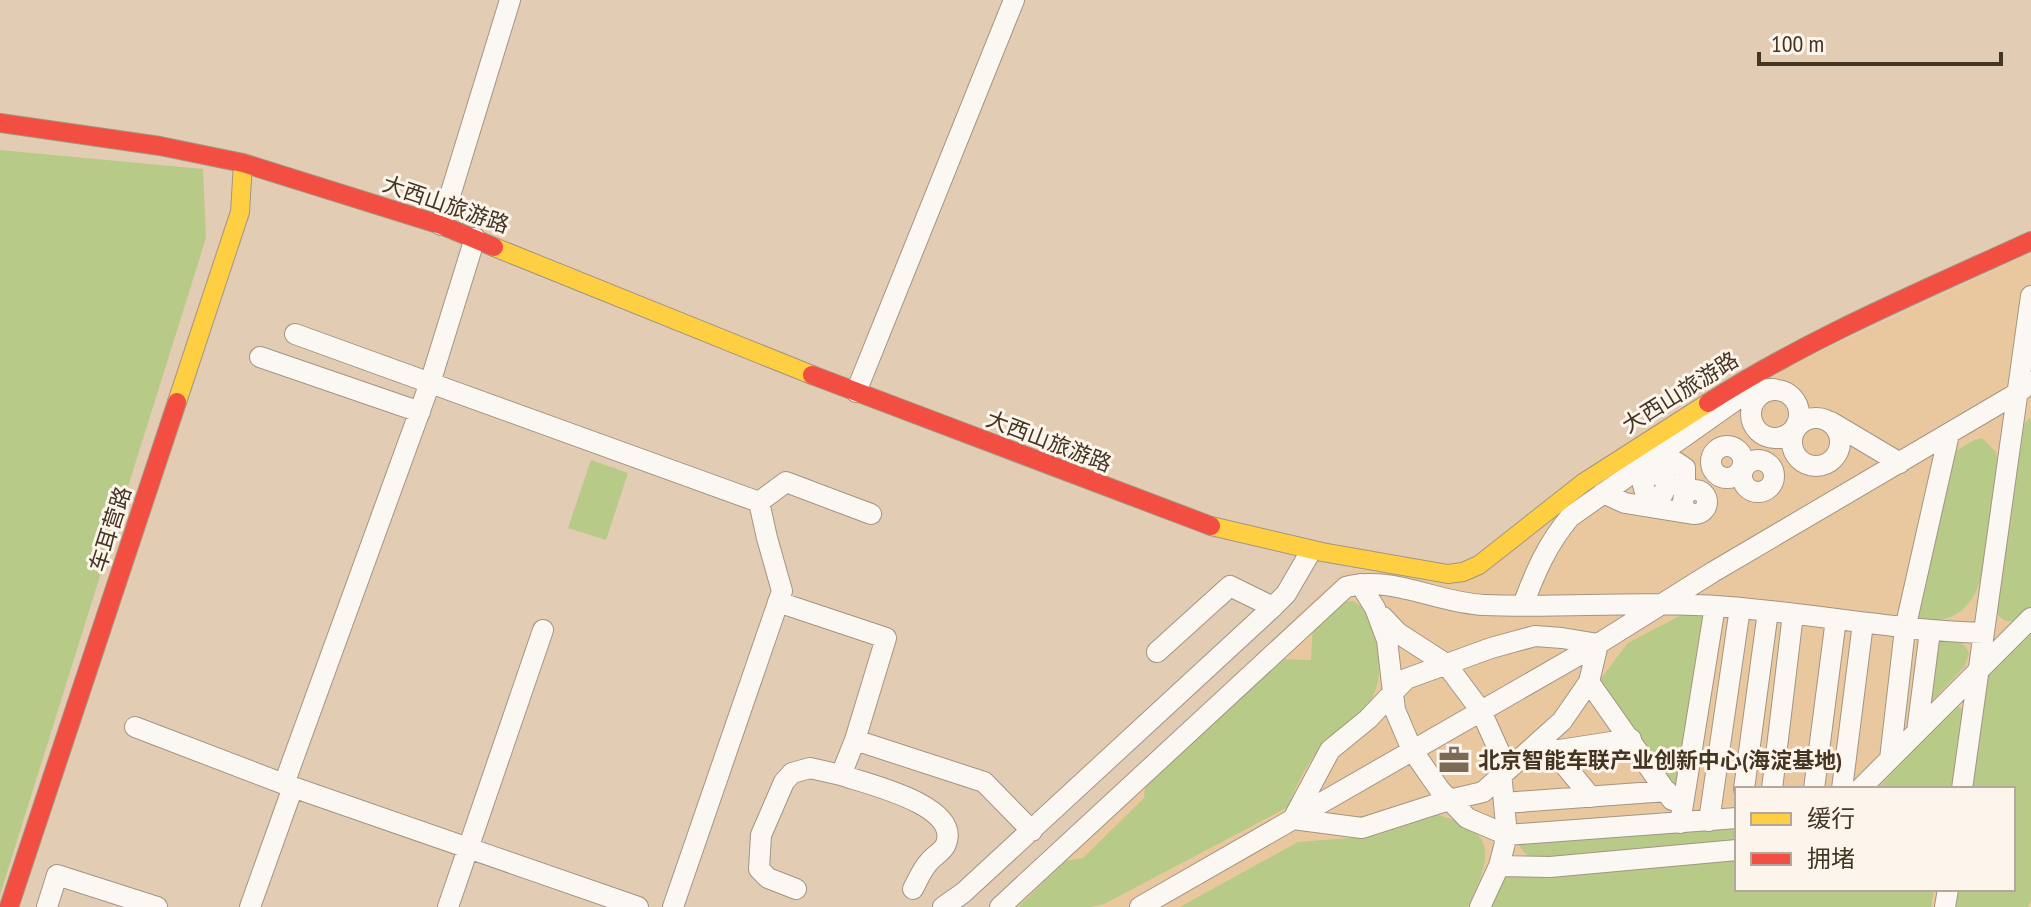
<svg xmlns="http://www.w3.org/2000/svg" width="2031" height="907" viewBox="0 0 2031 907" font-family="'PT Sans Narrow','Noto Sans SC',sans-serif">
	<rect width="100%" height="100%" fill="#e2cdb4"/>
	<path fill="#e9c8a0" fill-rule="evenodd" d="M2031,253V907H988L1341,574L1352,569L1452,582L1748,385ZM1737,789H2013V889H1737Z"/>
	<path fill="#b8ca87" d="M0,150L203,169L206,238L0,895Z
		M2031,417V608C2020,620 2008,628 1996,613L2023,425Z
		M1982,438L1995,451L1999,464C1996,487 1993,509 1990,532C1983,581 1976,629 1913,620L1954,452L1972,441Z
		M591,460L628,473L606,540L568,528Z
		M1353,601C1380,615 1386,670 1373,696C1363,715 1339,727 1324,743C1308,762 1296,784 1288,807L1104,904L1091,907H1018L1066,861L1083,858L1144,798L1145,786L1274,659L1311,660L1313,624L1342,602Z
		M1687,612L1707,614L1678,796L1599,681L1628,643Z
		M2031,626V901L2028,907H1956L1958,889H2013V789H1972L1988,669Z
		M1957,640L1965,646L1969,653L1965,666L1926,707L1935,642Z
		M1956,705L1963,710L1952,789H1877Z
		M1438,815C1501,832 1490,858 1468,907H1180L1298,842L1374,836Z
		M1737,823V841L1541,860C1528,858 1522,853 1517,840Z
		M1737,860V889H1934L1931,907H1489L1505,876Z"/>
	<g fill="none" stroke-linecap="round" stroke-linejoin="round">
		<g stroke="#a49481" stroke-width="22">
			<path id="street" d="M441,225L510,0
				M295,334L759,502L767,538L782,591L673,907
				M260,357L420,412
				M1751 414a24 24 0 1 1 48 0a24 24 0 1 1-48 0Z
				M856,392L1014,0
				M1792 442a24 24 0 1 1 48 0a24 24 0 1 1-48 0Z
				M1831,422L1900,463
				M1711 462a16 16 0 1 1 32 0a16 16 0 1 1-32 0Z
				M1742 476a16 16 0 1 1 32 0a16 16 0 1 1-32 0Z
				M1666,480C1672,487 1680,486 1685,479V468L1676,462L1669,464L1664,473C1665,482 1668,487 1662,495L1651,497L1645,492L1643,485L1648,476L1657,474L1666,480
				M1683 502a12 12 0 1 1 24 0a12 12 0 1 1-24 0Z
				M1603,493L1625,503L1693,514
				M759,502L786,482L871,514
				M1360,584L1375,608L1387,640L1395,710L1412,750L1440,790L1467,818L1507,835L1737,818
				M778,602L886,638L855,740L984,782L1032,831
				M1523,605C1535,572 1548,543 1570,517L1750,390L1774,389
				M1383,617L1398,633L1446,664L1481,711L1499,751L1507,835L1499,866L1480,907
				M1535,636L1562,638L1598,644L1589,682L1562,721L1483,792L1449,800L1362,828L1293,819L1330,750L1368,719L1406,679L1491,648Z
				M1157,652L1230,586L1273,607
				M1589,682L1672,800
				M135,727L284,784L638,907
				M1917,732L1930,631
				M1548,745L1591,797
				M1553,751L1631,739
				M1890,759L1905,629L1949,434
				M841,775C867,784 961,805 946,844C943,852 934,855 929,862C922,869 918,880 913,889
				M284,784L430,383L475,238
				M1744,789L1768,611
				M1772,789L1793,614
				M1814,789L1836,619
				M1842,789L1863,623
				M1860,789L2031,618
				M1962,789L2031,296
				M1504,803L1667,791
				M1709,821L1740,608
				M1680,823L1715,606
				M1499,866L1550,867L1737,850
				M796,889L768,878L759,869L761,835L784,782L792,773L810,768L841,775L855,740
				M47,907L57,875L157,907
				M250,907L293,787
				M448,907L543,630
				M943,907L963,893L1273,607L1286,594L1311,551
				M1000,907L1346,587C1391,575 1438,603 1484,605C1561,608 1638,601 1716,606C1805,612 1893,630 1983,633
				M1140,907L1598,644L1713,572L2019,392L2031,382
				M1945,907L1948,889"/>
		</g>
		<g stroke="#a49481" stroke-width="20">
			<path id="slow" d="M494,247L812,375
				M177,402L240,212L243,163
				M1211,526L1322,552L1448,574L1463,572L1479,565L1583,483L1708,403"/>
		</g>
		<g stroke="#a49481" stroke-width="20">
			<path id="jam" d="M0,123L160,146L243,163L441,225L494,247
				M812,375L1211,526
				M1708,403C1809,338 1922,291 2031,241
				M9,907L177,402"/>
		</g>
		<use href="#street" stroke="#fbf8f4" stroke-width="20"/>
		<use href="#slow" stroke="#ffcf43" stroke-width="18"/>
		<use href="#jam" stroke="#f24e42" stroke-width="18"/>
	</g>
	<defs>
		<g id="office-bare" transform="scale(2.4)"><path d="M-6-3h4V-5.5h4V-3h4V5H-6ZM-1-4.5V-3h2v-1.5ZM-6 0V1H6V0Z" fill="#7b6a56" stroke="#fdf5ec" stroke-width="2.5" paint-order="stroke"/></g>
	</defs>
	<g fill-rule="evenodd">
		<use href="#office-bare" x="1454" y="760"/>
	</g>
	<g text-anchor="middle" stroke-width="6" stroke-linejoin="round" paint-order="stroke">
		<g font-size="22" fill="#443523" stroke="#fdf5ec">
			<text transform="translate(446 204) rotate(19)" y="8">大西山旅游路</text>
			<text transform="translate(1680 392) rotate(-32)" y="8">大西山旅游路</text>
			<text transform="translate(1049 441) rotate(21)" y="8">大西山旅游路</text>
			<text transform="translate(110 529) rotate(-72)" y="8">车耳营路</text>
		</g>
		<g font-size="22" font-weight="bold" fill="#443523" stroke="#fdf5ec" text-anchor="start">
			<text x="1478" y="768">北京智能车联产业创新中心(海淀基地)</text>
		</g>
	</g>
	<rect x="1735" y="787" width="280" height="104" fill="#fdf5ec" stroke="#b3a89c" stroke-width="2"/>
	<rect x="1751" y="813" width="40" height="12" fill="#ffcf43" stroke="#b3a89c" stroke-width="2"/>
	<text x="1807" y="827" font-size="24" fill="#443523">缓行</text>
	<rect x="1751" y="853" width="40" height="12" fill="#f24e42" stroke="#b3a89c" stroke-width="2"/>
	<text x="1807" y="867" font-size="24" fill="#443523">拥堵</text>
	<path d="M1759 52v12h242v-12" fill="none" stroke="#443523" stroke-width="4"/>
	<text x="1771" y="52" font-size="24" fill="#443523" stroke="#fdf5ec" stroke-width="6" paint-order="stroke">100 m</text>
</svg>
